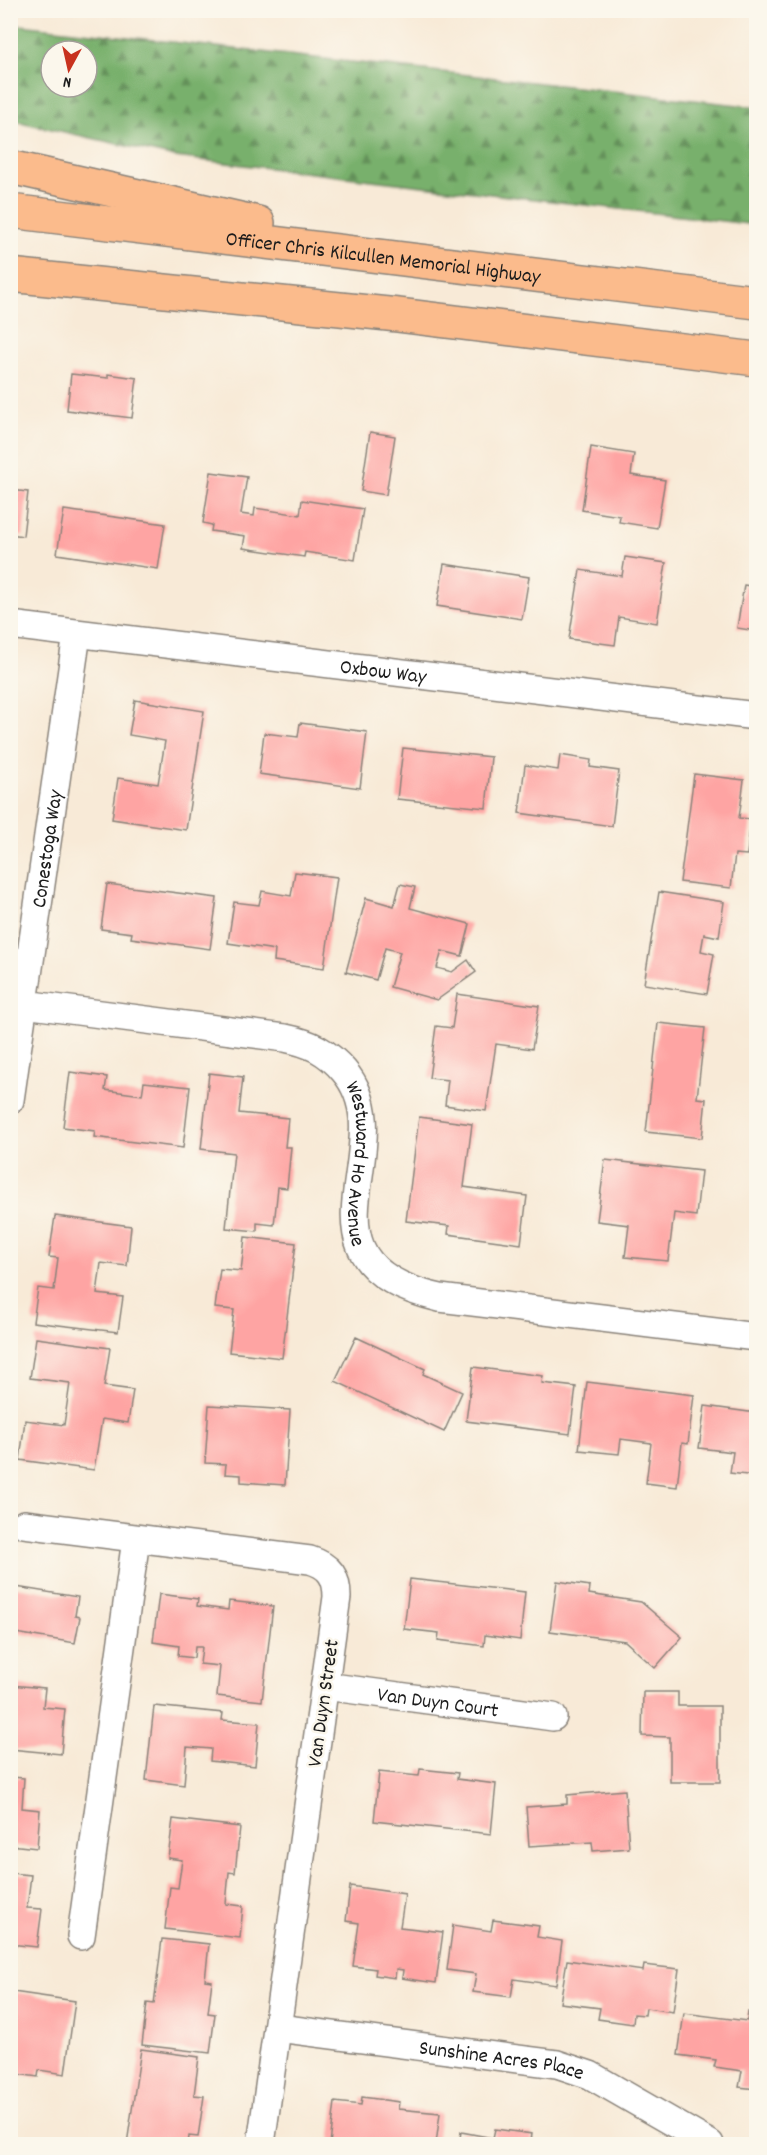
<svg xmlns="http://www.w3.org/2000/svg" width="767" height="2155" viewBox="0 0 767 2155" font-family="Dekko,sans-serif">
	<defs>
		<pattern id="forest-firs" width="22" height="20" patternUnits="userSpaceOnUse" patternTransform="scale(1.5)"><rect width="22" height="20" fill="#78b06c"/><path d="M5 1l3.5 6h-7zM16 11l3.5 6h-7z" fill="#628e58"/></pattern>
	</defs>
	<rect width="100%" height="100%" fill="#fbf7ec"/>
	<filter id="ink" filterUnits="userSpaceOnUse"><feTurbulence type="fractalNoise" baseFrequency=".0167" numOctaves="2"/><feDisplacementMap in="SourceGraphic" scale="12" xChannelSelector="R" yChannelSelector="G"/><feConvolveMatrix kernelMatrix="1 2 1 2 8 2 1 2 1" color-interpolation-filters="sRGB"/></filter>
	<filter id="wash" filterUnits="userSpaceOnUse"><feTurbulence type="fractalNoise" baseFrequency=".008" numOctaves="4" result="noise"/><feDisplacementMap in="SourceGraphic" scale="24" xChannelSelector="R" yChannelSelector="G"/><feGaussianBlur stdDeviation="1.35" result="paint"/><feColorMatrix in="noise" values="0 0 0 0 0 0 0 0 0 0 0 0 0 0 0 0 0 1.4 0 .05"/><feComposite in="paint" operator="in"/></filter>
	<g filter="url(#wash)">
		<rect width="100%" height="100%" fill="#f8ead7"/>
		<path fill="url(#forest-firs)" stroke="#4a6644" stroke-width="1.5" fill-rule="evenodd" d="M11,24L756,107V225L175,157L11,120ZM51,51H87V87H51Z"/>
		<g id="blocks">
			<path fill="#fea4a3" d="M71,374L108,378V374L137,378L132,418L67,410Z
				M370,432L395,436L386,495L361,491Z
				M591,447L634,454L631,475L665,480L657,528L619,522L620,516L582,510Z
				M211,472L247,477L241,514L254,516L255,508L300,515L302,500L363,509L355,560L305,552L304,557L243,548L245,536L211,531L212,525L203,523Z
				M10,490L28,492L23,536L10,534Z
				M64,510L165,524L158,569L57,554Z
				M625,557L666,563L657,623L619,617L615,645L569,639L580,570L622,576Z
				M444,564L529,577L522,619L437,606Z
				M744,585L756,587V631L737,628Z
				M135,700L204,711L186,830L112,819L118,778L158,784L165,741L129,735Z
				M300,723L367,732L360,788L259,774L264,733L298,737Z
				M403,748L491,757L486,808L397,799Z
				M560,755L591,760L590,767L619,771L612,826L519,813L525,765L558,770Z
				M694,774L744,780L739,818L751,819L747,855L735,854L731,888L680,882Z
				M295,872L337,877L324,968L274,961L275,950L228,943L234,902L259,905L262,891L291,896Z
				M107,884L217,898L210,949L131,938L132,933L101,929Z
				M400,884L415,887L410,908L470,924L462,956L442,951L437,968L452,972L468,960L476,972L437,1000L390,987L400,952L385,948L376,980L346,972L366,898L394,906Z
				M659,892L724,902L719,937L704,934L701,951L714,954L707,994L644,984Z
				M457,994L539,1006L532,1049L496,1044L486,1111L445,1105L448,1080L429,1078L436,1026L452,1028Z
				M658,1023L705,1028L697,1098L706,1099L702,1138L646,1132Z
				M70,1072L107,1077L105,1090L142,1095L144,1082L190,1087L183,1148L94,1137L95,1131L63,1127Z
				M209,1073L243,1077L239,1113L288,1118L285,1147H291L287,1188L278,1187L274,1225L257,1223V1231L226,1228L234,1153L201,1149Z
				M419,1117L472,1124L464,1187L527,1196L521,1244L448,1234L449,1226L406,1221Z
				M605,1160L701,1171L696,1216L674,1213L668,1261L625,1257L629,1225L597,1221Z
				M55,1216L131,1226L127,1266L101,1263L97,1294L123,1297L118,1332L33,1322L38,1288L54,1290L58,1258L49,1257Z
				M245,1237L296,1243L282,1358L229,1352L234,1310L215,1308L220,1269L241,1271Z
				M356,1337L425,1369L423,1374L462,1392L444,1432L335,1381Z
				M36,1338L110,1348L104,1386L133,1390L128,1423L102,1419L94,1470L20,1460L25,1420L64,1425L70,1383L30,1378Z
				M473,1367L543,1376L542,1383L576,1387L570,1434L466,1421Z
				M587,1382L694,1395L688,1444L682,1443L677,1487L646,1483L651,1443L621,1439L619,1454L579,1450Z
				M209,1405L290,1410L285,1485L241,1482V1475L225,1474L226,1464L205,1463Z
				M705,1406L756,1413V1476L730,1473L733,1452L699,1448Z
				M410,1579L525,1592L520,1640L485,1635L484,1646L438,1640L439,1633L404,1629Z
				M557,1581L590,1586L589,1594L641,1602L682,1637L655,1668L625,1641L550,1631Z
				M10,1586L78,1597L75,1616L80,1617L75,1643L10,1632Z
				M159,1594L198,1599L197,1606L228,1610L229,1601L273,1606L262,1701L217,1696L220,1666L200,1664L202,1647H195L194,1658L178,1656L179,1646L153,1642Z
				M10,1685L45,1688L43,1707L65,1709L61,1754L10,1749Z
				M643,1692H678V1706H720V1782H670V1737L642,1736Z
				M154,1706L223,1713L222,1720L259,1723L255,1766L210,1761L211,1749L187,1747L184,1785L146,1780Z
				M420,1769L458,1773L457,1779L496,1784L491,1834L374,1821L379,1772L419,1776Z
				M10,1777L24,1778L22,1808L40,1810L37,1848L10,1845Z
				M625,1790L629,1848L593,1851L592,1842L529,1846L526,1807L567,1804V1795Z
				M173,1819L240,1827L235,1873L229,1872L226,1904L243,1906L240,1938L165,1929L170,1887L178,1888L182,1860L168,1858Z
				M10,1873L31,1875L27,1908L42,1909L37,1947L10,1944Z
				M350,1886L405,1894L400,1927L443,1932L436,1983L402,1978L403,1970L396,1969L395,1978L375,1975L376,1969L353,1966L359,1923L346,1921Z
				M493,1920L539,1926L537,1937L562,1941L556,1985L514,1979L511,1997L473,1992L476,1974L447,1970L453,1925L491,1931Z
				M162,1939L209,1944L205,1980L212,1981L208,2013L215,2014L210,2053L142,2045L147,2003L154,2004Z
				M567,1960L643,1971L644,1965L679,1969L673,2012L646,2008L645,2015L634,2014L633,2024L598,2019L600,2008L560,2003Z
				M13,1992L75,2001L65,2074L39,2070L38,2077L10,2073V2012Z
				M748,2011L756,2012V2089L739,2087L742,2071L714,2067L716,2060L678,2055L684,2013L747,2021Z
				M141,2049L199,2057L194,2095L204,2096L198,2137L189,2136L188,2144H127Z
				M362,2097L399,2102L398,2109L440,2113L436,2144H330L335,2102L361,2105Z
				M495,2129L532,2134L531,2141L548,2144H459L461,2132L493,2138Z"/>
		</g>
	</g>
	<g filter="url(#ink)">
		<use href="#blocks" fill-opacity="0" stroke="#8a837a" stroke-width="1.5"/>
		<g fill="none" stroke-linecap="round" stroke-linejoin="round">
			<g stroke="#8a837a" stroke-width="30">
				<g id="street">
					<path id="s1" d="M10,625L756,716"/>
					<path id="s2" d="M24,1004L285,1038C310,1043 327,1051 344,1071C408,1146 280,1262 440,1298L756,1337"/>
					<path id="s3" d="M10,1100L77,634"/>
					<path d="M24,1524L310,1560C330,1566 337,1577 337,1597L261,2144"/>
					<path id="s4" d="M325,1686L553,1717"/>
					<path d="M81,1936L136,1539"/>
					<path id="s5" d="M278,2028L557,2064L590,2075L710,2144"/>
				</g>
			</g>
			<g stroke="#8a837a" stroke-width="36">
				<g id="highway">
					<path d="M10,167L258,223"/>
					<path id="s6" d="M10,211L756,302"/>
					<path d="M10,275L398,315L756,359"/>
				</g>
			</g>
			<use href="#street" stroke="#fff" stroke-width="27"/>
			<use href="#highway" stroke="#fbbb8c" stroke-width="33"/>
		</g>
	</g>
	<g text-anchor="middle" stroke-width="5" stroke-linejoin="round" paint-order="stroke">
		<g font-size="21" fill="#1c1c1c" stroke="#fbf7ec">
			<text dy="7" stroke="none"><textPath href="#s6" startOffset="376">Officer Chris Kilcullen Memorial Highway</textPath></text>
			<text dy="7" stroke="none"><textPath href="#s1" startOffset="376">Oxbow Way</textPath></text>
			<text dy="7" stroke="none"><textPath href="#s3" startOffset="254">Conestoga Way</textPath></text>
			<text dy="7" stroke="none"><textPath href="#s2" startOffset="429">Westward Ho Avenue</textPath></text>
			<text dy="7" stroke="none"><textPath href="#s4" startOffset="114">Van Duyn Court</textPath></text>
			<text transform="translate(322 1703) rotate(-82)" y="7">Van Duyn Street</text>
			<text dy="7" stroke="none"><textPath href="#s5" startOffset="226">Sunshine Acres Place</textPath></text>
		</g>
	</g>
	<rect width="767" height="2155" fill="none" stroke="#fbf7ec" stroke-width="36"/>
	<g transform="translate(69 69) rotate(188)"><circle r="28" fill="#fbf7ec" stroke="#a29f99" stroke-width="1.5"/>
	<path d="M0-4.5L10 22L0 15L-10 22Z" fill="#c8321e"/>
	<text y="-9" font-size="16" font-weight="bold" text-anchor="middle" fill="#1c1c1c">N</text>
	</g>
</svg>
